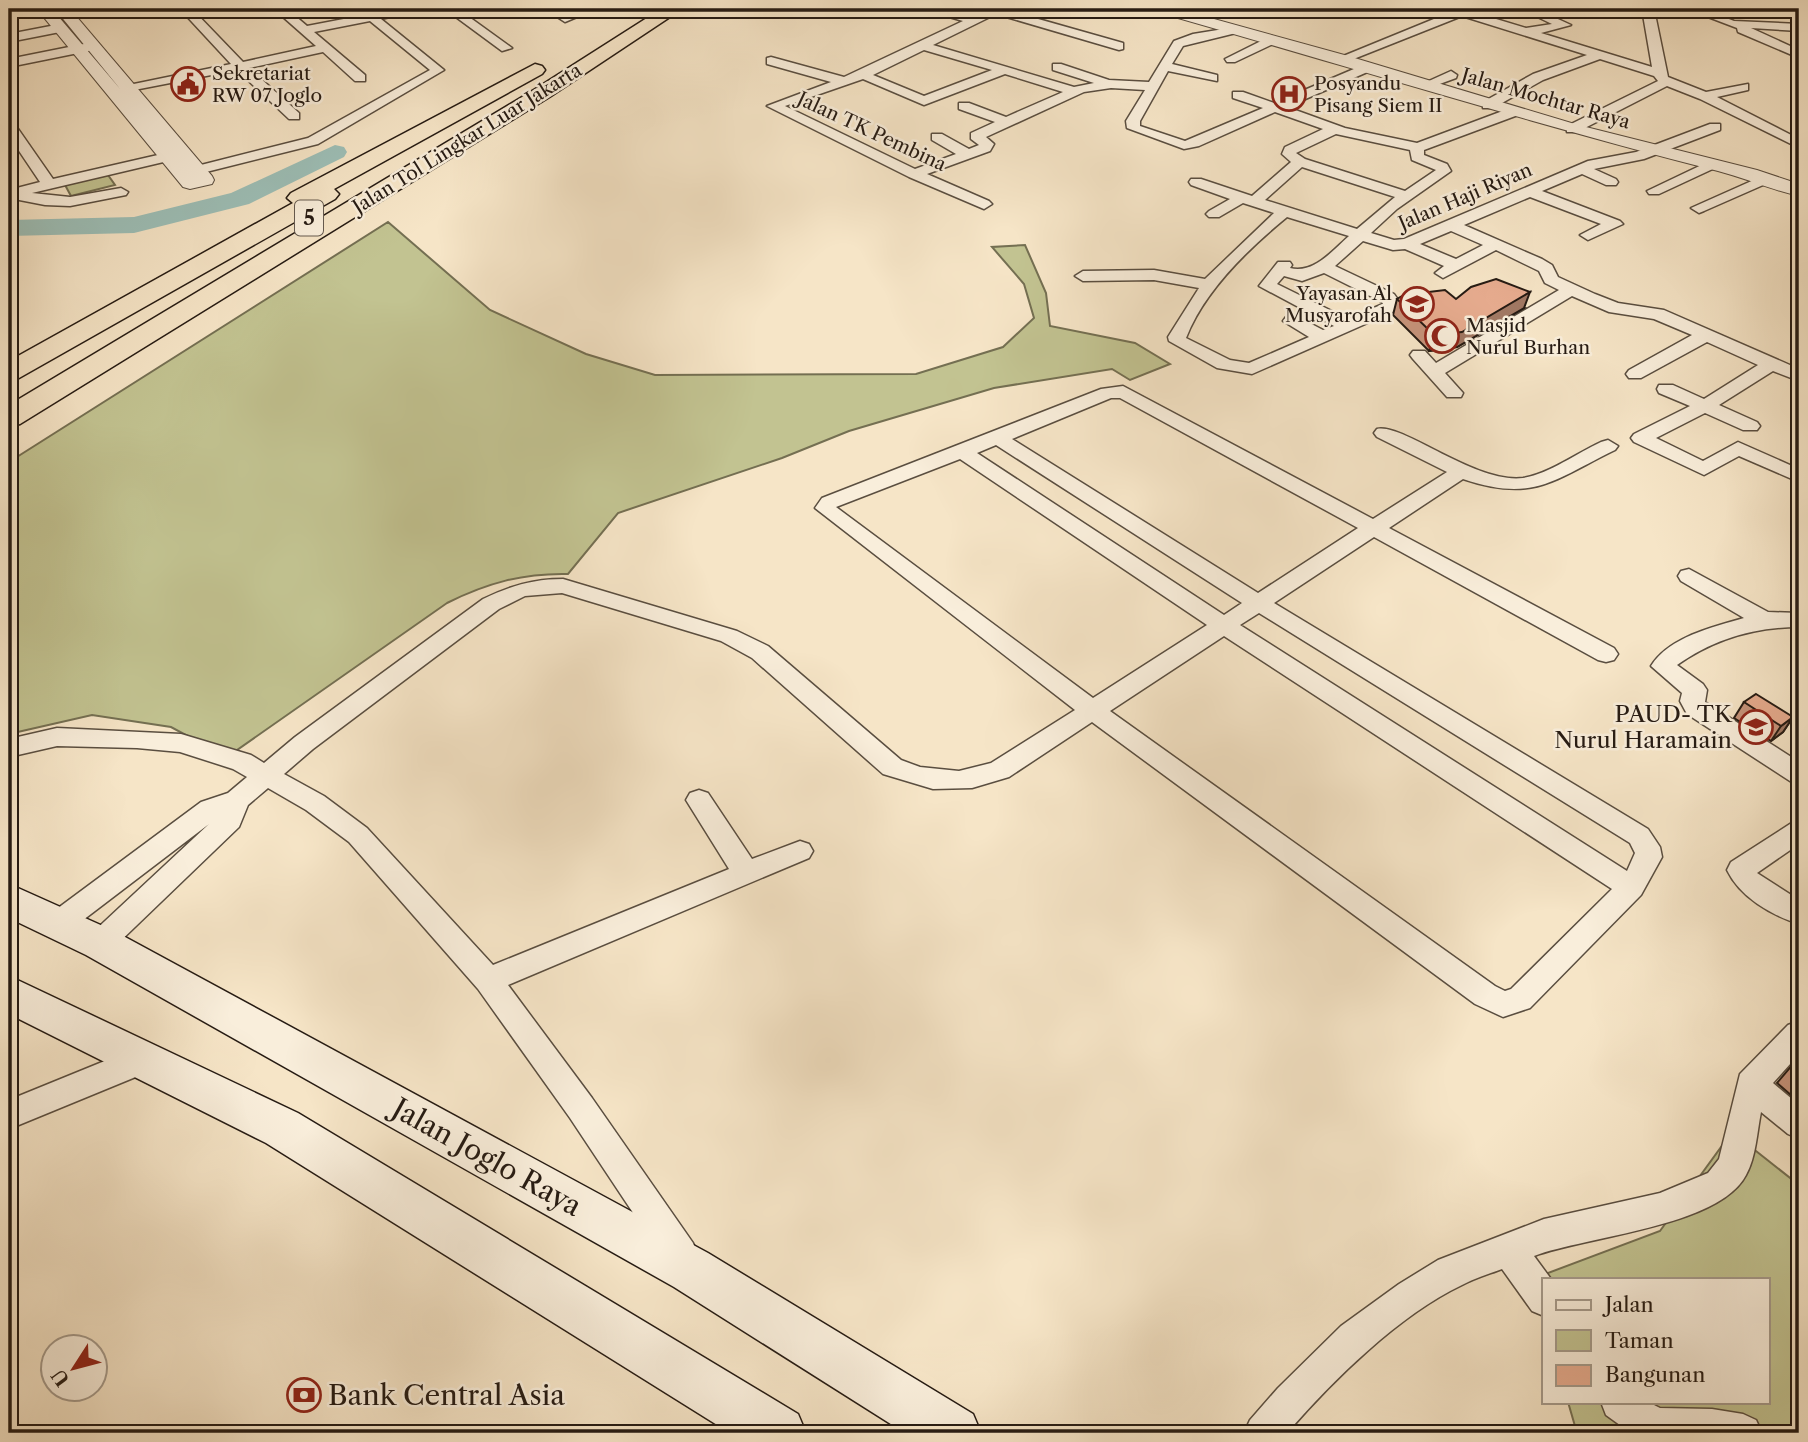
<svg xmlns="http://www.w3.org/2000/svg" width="1808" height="1442" viewBox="0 0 1808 1442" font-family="'Libre Caslon Text',serif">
	<rect width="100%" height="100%" fill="#f6e5c7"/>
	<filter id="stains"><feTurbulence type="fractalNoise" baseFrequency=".00286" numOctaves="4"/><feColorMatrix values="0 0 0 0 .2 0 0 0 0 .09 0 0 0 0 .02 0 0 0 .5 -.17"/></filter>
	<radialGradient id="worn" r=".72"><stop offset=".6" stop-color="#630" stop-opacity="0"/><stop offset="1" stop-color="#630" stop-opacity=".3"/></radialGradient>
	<path fill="#c2c391" stroke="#746f52" stroke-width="2" d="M108,175L115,185L71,196L65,185Z
		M388,222L490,310L586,354L655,375L916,374L1003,347L1034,318L1024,284L992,247L1025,245L1046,293L1050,326L1135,343L1170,364L1130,380L1112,369L994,388L849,431L782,458L618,513L568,574C523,573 487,583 447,603L227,757L171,727L92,715L9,734V462Z
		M1732,1132L1799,1185V1433H1577L1568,1402H1768V1279H1544V1320L1532,1279L1660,1231Z"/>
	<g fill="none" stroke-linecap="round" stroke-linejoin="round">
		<path fill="#9dbfb7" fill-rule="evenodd" d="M335,145L344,147L347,152L344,157L249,204L134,233L9,236V220L134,217L231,193Z"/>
		<g stroke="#5a4e40" stroke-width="3">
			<path id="minor" d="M19,9H44L9,17V11Z
				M180,9H192L243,62L316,46L274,9H287L307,26L396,9H419L417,11L381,19L444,70L318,144L198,174L191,170L193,167L308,138L430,70L370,21L314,32L365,75V81H355L323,52L249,68L299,113V119H289L237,70L124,92V86L231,64Z
				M445,9H458L512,48L502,51Z
				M545,9H559L566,14L578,11L584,14L565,22Z
				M922,9H941L972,17L988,9H1003L1123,43V49L1119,50L996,14L933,45L1074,87L1094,83L1053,70V64H1061L1109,80L1149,82L1174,41L1193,34L1236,27V33L1183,46L1172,64L1217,75V81L1168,71L1140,121V126L1185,141L1263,108L1233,98V92H1243L1274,103L1368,63L1374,67L1372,70L1287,107L1345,128L1417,143L1508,109H1518V115L1424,150V155L1447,164L1451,171L1397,209L1371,233L1394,240L1404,239L1588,161L1636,152L1710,124H1720V130L1644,159L1594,169L1616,179L1618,182L1616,185H1606L1582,174L1542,191L1620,221L1623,224L1588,240L1580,235L1601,224L1530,197L1464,225L1542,259L1552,265L1558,277L1595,294L1618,303L1664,310L1799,369V381L1773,371L1719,405L1757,422L1760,426L1757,430H1743L1705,413L1656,438L1703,461L1738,442L1799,469V482L1739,456L1704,475L1634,442L1631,438L1634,434L1690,406L1659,393L1657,389L1659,385H1673L1704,399L1758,365L1707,342L1641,378H1629L1626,374L1629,370L1692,335L1654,319L1609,312L1572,296L1445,373L1463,393L1461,397H1447L1413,359L1410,355L1413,351H1425L1436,363L1559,290L1545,283L1539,271L1496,250L1443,278L1435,273L1444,266L1405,249L1393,250L1363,241L1335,266L1394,294L1399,301L1397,310L1252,374L1217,368L1169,341L1168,337L1199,288L1154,280L1083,281L1075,276L1083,271L1154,270L1205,279L1274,213L1243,203L1219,217H1209L1206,214L1209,211L1230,199L1191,185L1189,182L1191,179H1201L1252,196L1291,162L1282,154L1285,147L1323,129L1275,112L1199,146L1184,149L1127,128L1126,121L1145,90L1111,88L1084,92L986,137L994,144L990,151L927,174L989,201L992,204L984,209L909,177L767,106L831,82L767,64V58L771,57L844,77L963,21ZM924,50L992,70L924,96L873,75ZM1005,74L1063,92L1006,117L969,103H959V109L995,122L971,133V139L979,145L969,149L942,134H932V140L956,154L915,169L785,106L863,79L924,105ZM1336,134L1410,150L1412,160L1436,170L1405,191L1305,159L1296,153ZM1302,167L1395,197L1357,229L1265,200ZM1287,217L1349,236C1332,251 1314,274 1290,268L1292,265L1290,262H1278L1259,286L1334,326L1323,330L1298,317H1286L1283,321L1309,337L1249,363L1230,360L1186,338C1204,291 1248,249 1287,217ZM1451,231L1483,245L1456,259L1420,244ZM1324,273L1382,302L1383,304L1348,319L1277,284L1284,276L1302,281Z
				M1446,9H1463L1526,28L1552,24L1521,9H1536L1571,25L1541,33L1652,67L1642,9H1654L1668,77L1706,92L1748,84V90L1717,97L1799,139V148L1700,99L1667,86L1577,132H1567V126L1658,81L1654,76L1600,59L1543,80L1493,108H1483V102L1533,74L1587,55L1462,16L1346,62H1338L1336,59L1451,12Z
				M1571,9H1585L1587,11L1581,14Z
				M1687,9H1703L1734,21L1799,24V31L1751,28L1799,50V58L1738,32L1737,28Z
				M61,24L65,25V31L9,42V34Z
				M1271,36L1275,37V43L1235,62H1227L1225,59Z
				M94,42L98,43V49L9,67V59Z
				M1451,71L1457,75L1456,78L1426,89L1420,85Z
				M9,122L14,123L53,179L184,149L191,153L189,156L32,193L70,197L121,188L128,192L126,195L70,206L45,205L9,198V190L40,182L9,136Z
				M1712,160L1717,161L1719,164L1717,167L1659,194H1649L1647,191Z
				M1765,175L1770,176L1772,179L1770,182L1704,211L1699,213L1691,208Z
				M1123,386L1373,519L1447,472L1377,437L1374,433L1377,429C1403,423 1475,484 1523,478C1549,474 1577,453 1601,442L1608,440L1618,446L1615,450C1553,480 1534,503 1463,479L1389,528L1614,648L1618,654L1614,660L1606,662L1598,660L1374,537L1274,603L1648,829L1660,847L1662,857L1641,895L1530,1008L1503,1017L1475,1004L1092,722L1009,777L972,788L933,789L883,774L752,658L721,641L562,593L525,596L499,609L313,749L284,774L324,796L367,828L493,965L729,869L686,800L690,793L699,790L708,793L752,859L800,841L809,844L813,851L809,858L508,985L592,1098L693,1243L698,1255L693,1267L681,1272L669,1267L570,1118L478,989L349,842L306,810L268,788L248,805L239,827L110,951L100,955L90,951L86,943L90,935L209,824L70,930L60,933L50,930L46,922L50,914L201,802L228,793L247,777L233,769L180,752L137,748L57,746L9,757V739L57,728L181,734L251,755L264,763L295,737L483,599C510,586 533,579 563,579L737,631L768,646L901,760L920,767L959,771L991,763L1075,710L815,508L822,498L1101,389ZM1111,398H1120L1358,528L1258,593L1012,439ZM996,445L1242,603L1224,615L977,453ZM960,459L1207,625L1093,698L836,507ZM1259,613L1630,843L1635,853L1627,871L1240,625ZM1224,636L1612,889L1511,989L1505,991L1495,986L1110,711Z
				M1689,569L1768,612L1799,613V627C1754,627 1714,639 1677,665L1703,684L1707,690L1705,702L1799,762V783L1790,781L1687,714L1680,701L1682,693L1651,666C1669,637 1713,627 1744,618L1681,581L1678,576L1681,571Z
				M1799,821V844L1757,873L1799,900V924C1771,915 1740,897 1727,870L1731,862L1790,824Z
				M1799,1021V1054L1773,1083L1799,1105V1139L1788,1134L1761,1112C1757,1132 1756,1157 1746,1175C1719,1227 1587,1236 1534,1256L1551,1279H1544V1316L1532,1311L1502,1269C1489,1274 1475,1278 1462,1285C1399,1315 1333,1380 1287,1433H1244L1250,1420L1278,1388L1341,1326L1399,1284L1438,1260L1544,1219L1660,1193L1708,1173L1719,1159L1740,1074L1788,1025Z
				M144,1045L155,1049L159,1059L155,1069L9,1129V1100Z
				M1601,1402H1648L1660,1408L1712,1409L1743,1414L1756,1420L1762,1433H1631L1606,1415Z"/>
		</g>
		<g stroke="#5a4e40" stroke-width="2">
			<path id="tertiary" d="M37,9H52L121,90L55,9H70L212,176L214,180L212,184L190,189L183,187Z
				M1155,9H1178L1348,56L1578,125L1757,170L1799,184V196C1772,190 1745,178 1718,171C1529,123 1344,65 1157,12Z"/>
		</g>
		<g stroke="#261b13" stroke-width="3">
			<path id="secondary" d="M9,884L114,931L708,1253L973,1414L981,1433H905L674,1287L86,955L9,918Z
				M9,976L298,1113L798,1414L806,1433H730L266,1143L9,1014Z"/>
		</g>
		<g stroke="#261b13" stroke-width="3">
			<path id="motorway" d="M661,9H682L551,96L20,424L9,427V405L537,88Z
				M535,64L542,66L545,70L542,74L334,189L339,194L335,199L19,378L9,380V361L293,203L287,198L291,193Z"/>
		</g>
		<use href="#minor" fill="#f9eedb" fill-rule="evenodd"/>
		<use href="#tertiary" fill="#f9eedb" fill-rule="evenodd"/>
		<use href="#secondary" fill="#f9eedb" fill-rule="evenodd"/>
		<use href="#motorway" fill="#f6e5c7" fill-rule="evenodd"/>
	</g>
	<path fill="#c6937a" stroke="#261b13" stroke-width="2" d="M1397,299H1456L1524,308L1457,347L1429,351L1393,315Z
		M1744,702L1793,717L1783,732L1771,741L1734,718Z
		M1799,1057V1102L1777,1083Z"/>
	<path fill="#a17863" stroke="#261b13" stroke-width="2" d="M1530,292L1524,308L1457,347L1429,351L1434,335Z
		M1793,717L1783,732L1771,741L1781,726Z"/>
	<path fill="#e6ab8e" stroke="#261b13" stroke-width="2" d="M1496,279L1530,292L1462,332L1434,335L1397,299L1404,295L1445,290L1456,299L1471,287Z
		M1756,694L1793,717L1781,726L1744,702Z"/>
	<defs>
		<g id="civic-ring" transform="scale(1.75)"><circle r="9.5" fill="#f9eedb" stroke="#8f2418" stroke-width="1.5"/><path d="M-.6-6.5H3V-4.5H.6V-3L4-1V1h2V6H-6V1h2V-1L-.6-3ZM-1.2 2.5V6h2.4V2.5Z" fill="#8f2418"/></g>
		<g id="hospital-ring" transform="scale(1.75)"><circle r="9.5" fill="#f9eedb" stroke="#8f2418" stroke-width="1.5"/><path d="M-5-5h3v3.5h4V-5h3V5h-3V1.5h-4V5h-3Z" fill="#8f2418"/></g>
		<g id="school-ring" transform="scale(1.75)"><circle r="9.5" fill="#f9eedb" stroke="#8f2418" stroke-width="1.5"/><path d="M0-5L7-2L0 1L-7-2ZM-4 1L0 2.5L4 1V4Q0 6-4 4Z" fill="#8f2418"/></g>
		<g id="mosque-ring" transform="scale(1.75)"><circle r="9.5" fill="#f9eedb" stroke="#8f2418" stroke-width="1.5"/><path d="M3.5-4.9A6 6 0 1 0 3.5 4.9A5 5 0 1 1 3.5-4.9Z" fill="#8f2418"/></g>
		<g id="bank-ring" transform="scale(1.75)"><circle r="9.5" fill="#f9eedb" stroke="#8f2418" stroke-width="1.5"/><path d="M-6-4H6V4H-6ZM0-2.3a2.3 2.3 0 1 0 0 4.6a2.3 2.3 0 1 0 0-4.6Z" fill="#8f2418"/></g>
	</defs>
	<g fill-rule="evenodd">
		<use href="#civic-ring" x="188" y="84"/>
		<use href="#hospital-ring" x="1289" y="94"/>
		<use href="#school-ring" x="1417" y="304"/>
		<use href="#mosque-ring" x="1442" y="336"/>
		<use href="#school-ring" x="1756" y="727"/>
		<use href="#bank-ring" x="304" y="1395"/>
	</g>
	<g text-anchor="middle" stroke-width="5" stroke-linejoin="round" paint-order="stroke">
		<g font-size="19" fill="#261b13" stroke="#f9eedb" text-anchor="start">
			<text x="212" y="80">Sekretariat<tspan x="212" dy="22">RW 07 Joglo</tspan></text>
			<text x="1314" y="90">Posyandu<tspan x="1314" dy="22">Pisang Siem II</tspan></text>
			<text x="1392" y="300" text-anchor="end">Yayasan Al<tspan x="1392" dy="22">Musyarofah</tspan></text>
			<text x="1466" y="332">Masjid<tspan x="1466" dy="22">Nurul Burhan</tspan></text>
		</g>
		<g font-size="19" fill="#261b13" stroke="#f9eedb">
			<text transform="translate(1546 98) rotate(16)" y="7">Jalan Mochtar Raya</text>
			<text transform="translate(872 131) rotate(25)" y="7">Jalan TK Pembina</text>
			<text transform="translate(467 138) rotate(-32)" y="7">Jalan Tol Lingkar Luar Jakarta</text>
			<text transform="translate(1465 196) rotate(-23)" y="7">Jalan Haji Riyan</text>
		</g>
		<rect fill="#f9eedb" stroke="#655a4f" stroke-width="2" x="295" y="200.5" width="28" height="35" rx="5"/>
		<g font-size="21" font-weight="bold" fill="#261b13">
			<text x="309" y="225">5</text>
		</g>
		<g font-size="23" fill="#261b13" stroke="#f9eedb" text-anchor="end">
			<text x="1732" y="722">PAUD- TK<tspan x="1732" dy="26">Nurul Haramain</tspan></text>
		</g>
		<g font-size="28" fill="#261b13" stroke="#f9eedb">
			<text transform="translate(487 1157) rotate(29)" y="10">Jalan Joglo Raya</text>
		</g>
		<g font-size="28" fill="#261b13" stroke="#f9eedb" text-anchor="start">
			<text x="328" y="1405">Bank Central Asia</text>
		</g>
	</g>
	<rect width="1808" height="1442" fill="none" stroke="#f6e5c7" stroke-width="35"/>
	<rect x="10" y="10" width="1787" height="1421" fill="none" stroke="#261b13" stroke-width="3.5"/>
	<rect x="18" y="18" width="1773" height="1407" fill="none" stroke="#261b13" stroke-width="2"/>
	<rect x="1542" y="1278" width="228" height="126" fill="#f9eedb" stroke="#a59a8b" stroke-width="2"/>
	<rect x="1556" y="1300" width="35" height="10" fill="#f9eedb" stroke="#a59a8b" stroke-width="2"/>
	<text x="1605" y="1312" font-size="21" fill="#261b13">Jalan</text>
	<rect x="1556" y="1330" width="35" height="21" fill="#c2c391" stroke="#a59a8b" stroke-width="2"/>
	<text x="1605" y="1348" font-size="21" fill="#261b13">Taman</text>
	<rect x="1556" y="1365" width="35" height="21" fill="#e6ab8e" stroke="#a59a8b" stroke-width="2"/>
	<text x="1605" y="1382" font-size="21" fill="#261b13">Bangunan</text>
	<g transform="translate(74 1368) rotate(234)"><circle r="33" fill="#f9eedb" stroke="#a59a8b" stroke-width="2"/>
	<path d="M0-5L12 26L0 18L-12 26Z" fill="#8f2418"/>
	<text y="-10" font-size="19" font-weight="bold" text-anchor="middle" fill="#261b13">U</text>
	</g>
	<rect width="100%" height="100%" filter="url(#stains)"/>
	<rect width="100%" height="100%" fill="url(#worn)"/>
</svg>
